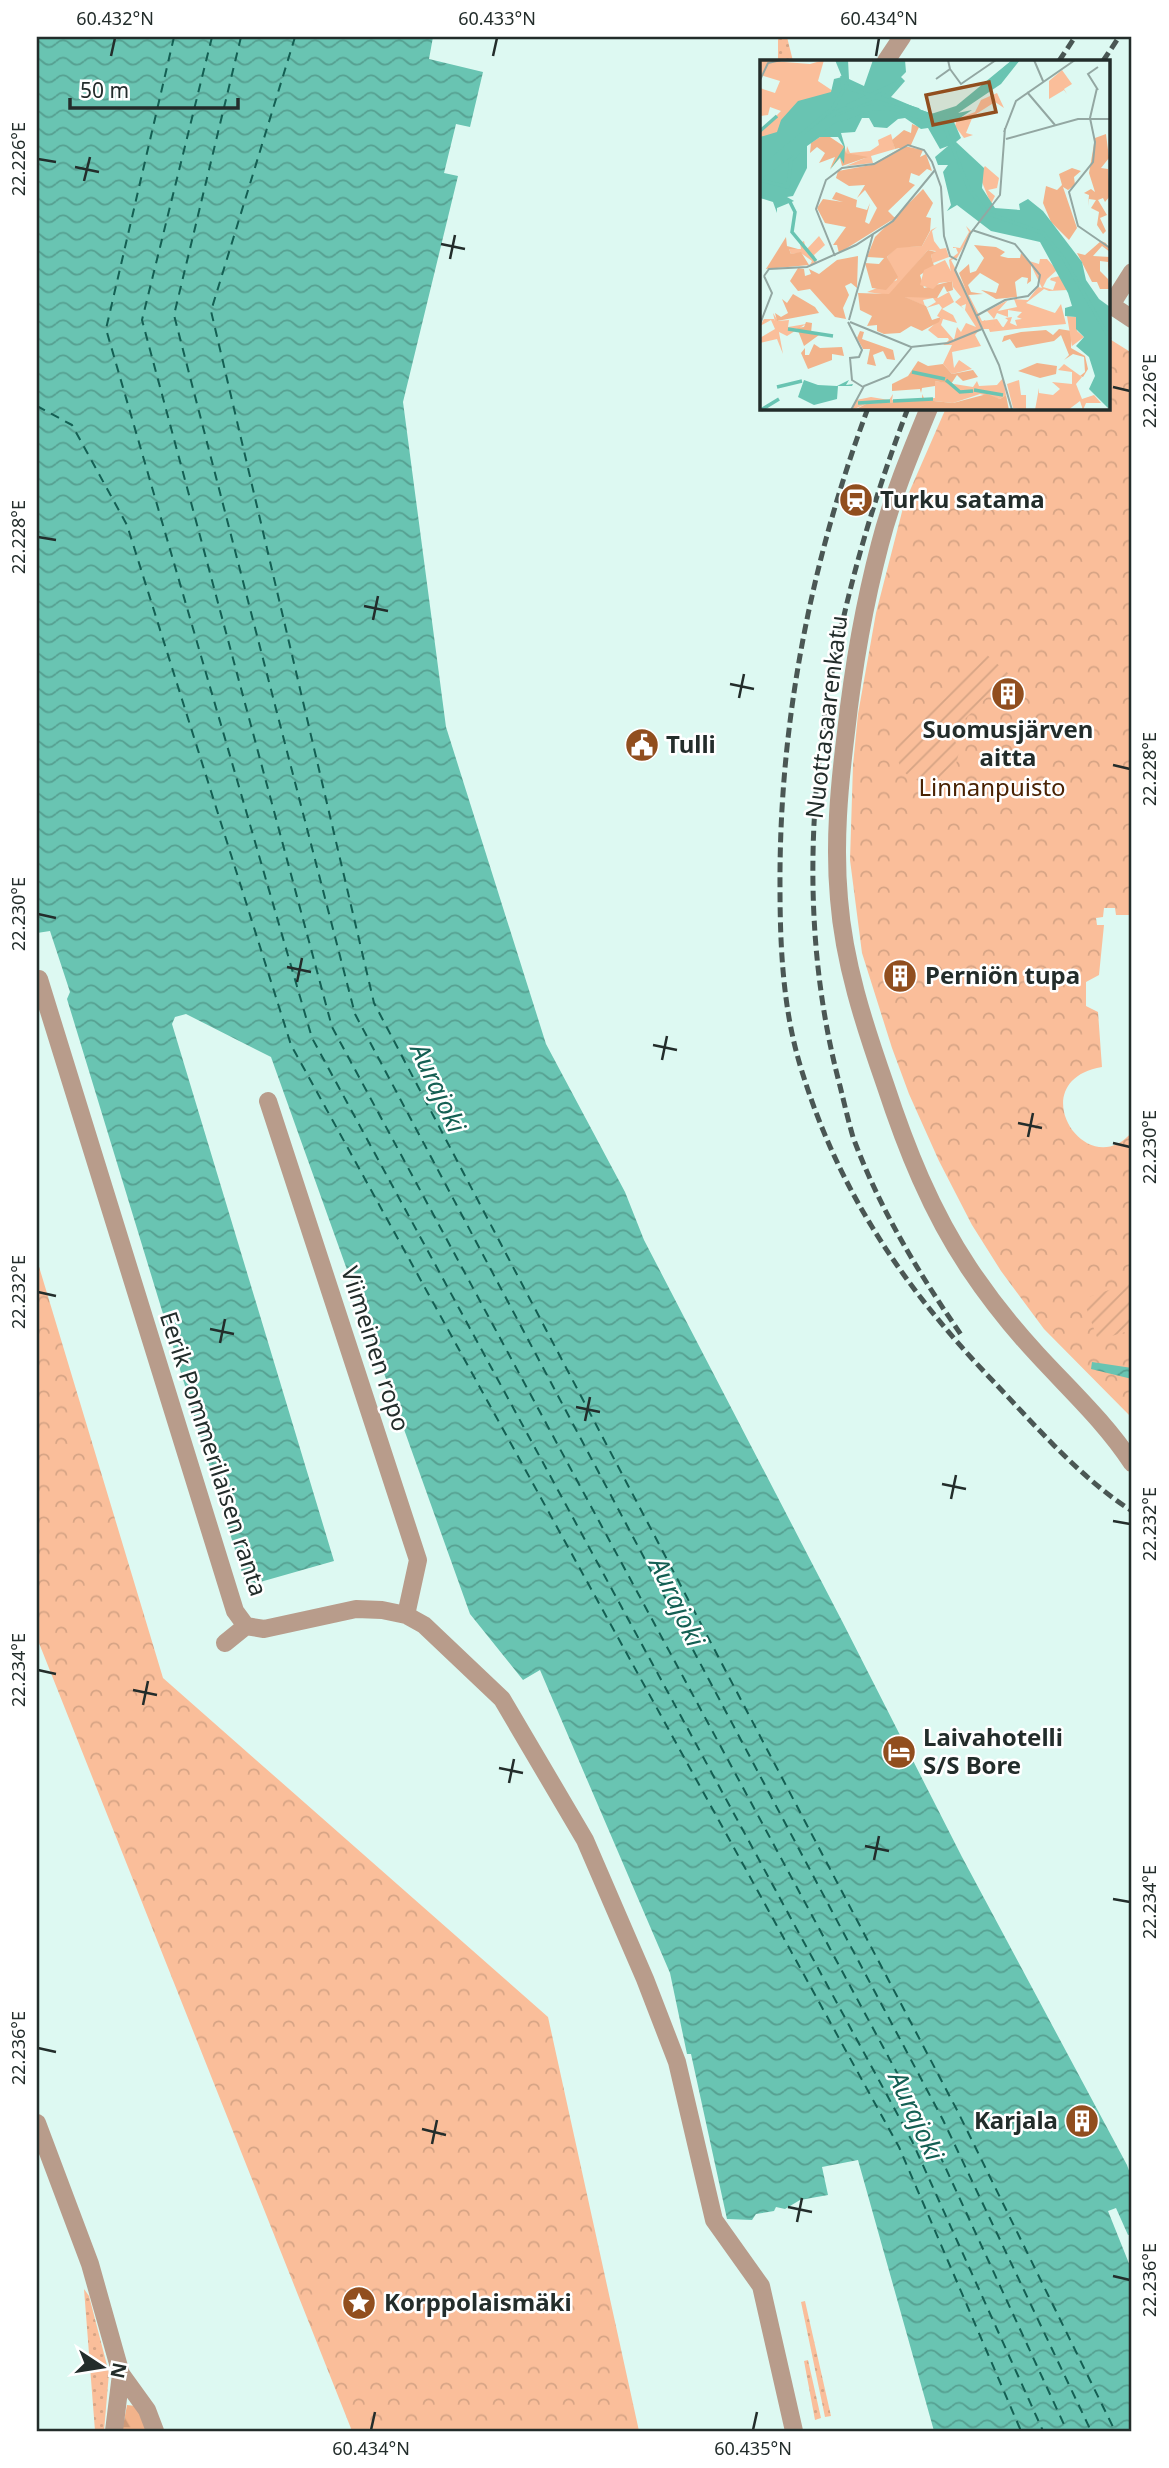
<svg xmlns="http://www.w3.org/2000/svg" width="1169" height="2468" viewBox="0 0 1169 2468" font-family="'Noto Sans',sans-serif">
	<defs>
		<pattern id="grass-dots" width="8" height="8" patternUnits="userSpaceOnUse" patternTransform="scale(1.75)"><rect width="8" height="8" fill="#fabe9a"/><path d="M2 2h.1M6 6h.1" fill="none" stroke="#d6a485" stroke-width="1.8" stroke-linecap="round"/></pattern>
		<pattern id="forest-firs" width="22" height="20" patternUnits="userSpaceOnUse" patternTransform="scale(1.75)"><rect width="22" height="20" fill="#f2b38b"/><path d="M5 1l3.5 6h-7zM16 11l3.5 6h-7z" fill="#cf9a78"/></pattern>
		<pattern id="park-crowns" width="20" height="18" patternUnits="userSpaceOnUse" patternTransform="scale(1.75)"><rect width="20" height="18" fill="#fabe9a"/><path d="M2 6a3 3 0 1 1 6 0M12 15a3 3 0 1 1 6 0" fill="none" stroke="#d6a485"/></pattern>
		<pattern id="garden-furrows" width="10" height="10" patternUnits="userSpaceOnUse" patternTransform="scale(1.75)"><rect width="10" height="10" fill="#fabe9a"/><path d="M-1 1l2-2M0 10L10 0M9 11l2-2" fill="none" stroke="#d6a485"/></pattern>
		<pattern id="water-waves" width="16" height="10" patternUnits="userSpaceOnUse" patternTransform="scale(1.75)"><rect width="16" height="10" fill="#69c4b2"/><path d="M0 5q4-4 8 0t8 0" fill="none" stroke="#56a091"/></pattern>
	</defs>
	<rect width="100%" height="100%" fill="#ddf9f2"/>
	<path fill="url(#grass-dots)" d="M778,37H787L793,61H778Z
		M84,2289L89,2296L109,2373L104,2431H95Z
		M805,2301L831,2416L825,2417L801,2302Z
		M808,2360L821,2418L815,2420L804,2361Z"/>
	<path fill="url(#forest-firs)" d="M127,2405L136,2406L149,2431H122Z"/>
	<path fill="url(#park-crowns)" d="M1108,338L1132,353V910H1130V915H1116L1115,908H1104L1103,917L1096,918L1097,925H1104L1099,975L1086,982V1006L1098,1012L1102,1067C1020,1081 1086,1186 1132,1132V1418L1044,1329L1001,1271L972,1225L939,1161L909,1094L892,1048L862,953L850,860L853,765L858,714L876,613L904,504L946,408H1108Z
		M37,1260L163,1678L548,2017L639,2431H352L37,1638Z"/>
	<path fill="url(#garden-furrows)" d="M986,654L1010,675L1007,683L997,693L989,695L952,732L959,752L954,773C941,781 929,786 914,779C900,773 894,757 898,743C903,728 970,669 986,654Z
		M1132,1282V1330L1098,1340L1083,1299Z"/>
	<path fill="url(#water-waves)" d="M37,37H433L429,59L483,72L470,127L456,124L444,173L458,176L403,402L446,727L546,1044L625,1192L644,1240L842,1621L962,1857L1127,2165L1132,2179V2431H934L858,2160L822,2167L828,2195L800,2200L785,2209L776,2207L774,2211L756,2214L752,2220L727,2219L691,2054H687L670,1973L540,1670L523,1680L470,1614L271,1057L186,1014L175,1017L172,1024L334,1561L246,1586L67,999L70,992L50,931L37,933Z
		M1092,1362L1132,1368V1379L1091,1369Z"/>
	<path fill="#ddf9f2" d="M1116,2208L1128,2235L1132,2234L1130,2242L1132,2271L1108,2211Z"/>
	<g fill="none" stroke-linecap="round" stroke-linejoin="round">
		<path stroke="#145f53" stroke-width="2" stroke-dasharray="9 7" stroke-linecap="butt" d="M174,37L106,329L312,1038L912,2141L1043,2431
			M212,37L142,320L332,1027L929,2132L1067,2431
			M241,37L174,315L355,1014L943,2120L1091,2431
			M295,37L211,311L374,1003L958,2112L1115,2431
			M37,406L72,425L127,525L291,1045L899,2147L1021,2431"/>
		<path stroke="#b89c8b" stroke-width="18" d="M886,61L902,37
			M1108,303L1132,319
			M1111,305L1132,272
			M929,408C911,452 892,497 880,544C864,605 853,669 846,732C839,788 834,843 839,899C844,963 864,1024 885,1084C906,1148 931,1211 969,1268C989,1298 1012,1327 1037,1354C1070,1390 1105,1422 1132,1463
			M39,979L235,1611L246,1626L264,1629L356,1609L382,1610L406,1615L424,1625L502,1699L585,1840L645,1979L677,2062L714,2220L761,2286L794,2431
			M268,1101L418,1560L406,1615
			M225,1643L246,1626
			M37,2123L90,2264L121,2374L147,2410L155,2431
			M114,2431L121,2374"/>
		<path stroke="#4a5754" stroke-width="5" stroke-dasharray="10 5" stroke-linecap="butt" d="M1059,61L1075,37
			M1103,61L1119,37
			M868,408C811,561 779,723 780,887C780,947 783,1008 800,1065C837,1189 903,1287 992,1380C1035,1425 1079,1477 1132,1511
			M908,408C827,621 780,861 840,1086C844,1102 848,1120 853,1137C879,1208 919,1274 962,1336"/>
	</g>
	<path fill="none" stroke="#232d2b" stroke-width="2.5" d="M111,56L115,38M493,56L497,38M876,56L879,38M38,159L56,162M75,167L99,172M84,181L90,157M441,244L465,249M450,259L455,235M1113,387L1130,391M38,537L56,540M364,606L388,611M373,620L378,596M730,684L754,689M739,698L744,674M1113,765L1130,769M38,914L56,918M287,967L311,972M297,982L302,958M653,1045L677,1050M662,1060L667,1036M1018,1123L1042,1128M1028,1137L1033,1113M1113,1143L1130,1147M38,1292L56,1296M210,1329L234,1334M220,1343L225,1319M576,1407L600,1412M585,1421L590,1397M942,1484L966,1489M951,1499L956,1475M1113,1521L1130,1524M38,1670L56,1674M133,1690L157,1695M143,1705L148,1681M499,1768L523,1773M509,1783L514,1759M865,1846L889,1851M874,1860L879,1836M1113,1899L1130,1902M38,2048L56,2052M422,2129L446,2135M432,2144L437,2120M788,2207L812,2212M797,2222L802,2198M1113,2276L1130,2280M371,2430L375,2412M753,2430L757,2412"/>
	<defs>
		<g id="station-disc" transform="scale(1.75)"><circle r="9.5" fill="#914e1e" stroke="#fff"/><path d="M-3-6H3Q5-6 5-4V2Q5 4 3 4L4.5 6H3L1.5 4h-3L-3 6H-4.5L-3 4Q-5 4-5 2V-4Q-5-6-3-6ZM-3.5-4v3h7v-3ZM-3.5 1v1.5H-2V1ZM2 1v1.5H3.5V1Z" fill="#fff"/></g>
		<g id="building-disc" transform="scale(1.75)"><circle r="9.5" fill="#914e1e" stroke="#fff"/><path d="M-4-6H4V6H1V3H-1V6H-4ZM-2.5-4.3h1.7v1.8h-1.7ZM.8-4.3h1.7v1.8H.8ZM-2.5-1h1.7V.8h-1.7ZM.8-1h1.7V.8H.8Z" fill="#fff"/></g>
		<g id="civic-disc" transform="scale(1.75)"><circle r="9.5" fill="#914e1e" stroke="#fff"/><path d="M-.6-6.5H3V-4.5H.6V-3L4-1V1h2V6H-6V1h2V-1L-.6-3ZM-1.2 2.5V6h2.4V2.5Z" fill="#fff"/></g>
		<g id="hotel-disc" transform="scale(1.75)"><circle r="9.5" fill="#914e1e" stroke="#fff"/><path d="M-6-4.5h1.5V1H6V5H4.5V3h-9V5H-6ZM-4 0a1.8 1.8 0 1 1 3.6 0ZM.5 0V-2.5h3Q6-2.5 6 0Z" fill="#fff"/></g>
		<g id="sight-disc" transform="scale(1.75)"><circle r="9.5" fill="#914e1e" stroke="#fff"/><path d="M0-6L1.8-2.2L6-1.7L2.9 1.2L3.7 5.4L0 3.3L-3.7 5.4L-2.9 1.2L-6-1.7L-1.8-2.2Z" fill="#fff"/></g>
	</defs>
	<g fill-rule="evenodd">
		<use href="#station-disc" x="856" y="500"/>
		<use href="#building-disc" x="1008" y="694"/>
		<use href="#civic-disc" x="642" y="745"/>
		<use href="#building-disc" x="900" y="976"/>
		<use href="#hotel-disc" x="899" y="1752"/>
		<use href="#building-disc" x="1082" y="2121"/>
		<use href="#sight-disc" x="359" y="2303"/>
	</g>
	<g text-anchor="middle" stroke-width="5" stroke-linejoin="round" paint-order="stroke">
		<g font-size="24" font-weight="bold" fill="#232d2b" stroke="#fff" text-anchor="start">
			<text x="880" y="508">Turku satama</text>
			<text x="1008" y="738" text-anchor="middle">Suomusjärven<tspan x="1008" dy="28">aitta</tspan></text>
			<text x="666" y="753">Tulli</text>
			<text x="925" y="984">Perniön tupa</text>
			<text x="923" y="1746">Laivahotelli<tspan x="923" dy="28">S/S Bore</tspan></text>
			<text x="1058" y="2129" text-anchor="end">Karjala</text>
			<text x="384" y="2311">Korppolaismäki</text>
		</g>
		<g font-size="24" fill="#232d2b" stroke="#fff">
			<text transform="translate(827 717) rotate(-83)" y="8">Nuottasaarenkatu</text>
			<text transform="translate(375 1349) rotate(72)" y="8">Viimeinen ropo</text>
			<text transform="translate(213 1454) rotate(72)" y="8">Eerik Pommerilaisen ranta</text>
		</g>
		<g font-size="24" fill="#492203" stroke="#fff">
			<text x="992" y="796">Linnanpuisto</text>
		</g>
		<g font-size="26" font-style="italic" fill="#145f53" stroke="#fff">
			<text transform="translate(438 1088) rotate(65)" y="9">Aurajoki</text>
			<text transform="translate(677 1602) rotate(65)" y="9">Aurajoki</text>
			<text transform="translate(916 2116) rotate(65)" y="9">Aurajoki</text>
		</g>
	</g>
	<g transform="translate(760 60)">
		<rect width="350" height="350" fill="#ddf9f2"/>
		<path d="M131,74L135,89L111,96L113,103L86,106L105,98L86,93L87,86L90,93L110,91L119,85L118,80ZM206,166L212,172L197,198L191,200L222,261L237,259L243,268L248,260L245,258L252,257L250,263L257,266L255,260L262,259L257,257L269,253L266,262H277L284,256L283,266L230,272L228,267L221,268L215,275L221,286L192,292L194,308L199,300L212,309L192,314L183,304L192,285H183V292V285L189,280L188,278H178L168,270L181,258L177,256L182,248L179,244L166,248L176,242L173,238L163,240L165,246L144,237L107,232L137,220L127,197L137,187L162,186L171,170L177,167L172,171L174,181L180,189L186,188L189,197L173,203L171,195L176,191L168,190L135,229L145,236L172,235L178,238L189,232L194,242L182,249L193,255L197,263L183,259L181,265L194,280L197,267L201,272L206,263L216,267L205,250L206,244L201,246L204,249L195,242L201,237L193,227L189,200L198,193L196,188H193V187L200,188L209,172ZM59,176L65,185L54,195L57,203L50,205L52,201L41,193L31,194L29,189H41L40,183L44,181L46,190ZM13,253L18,261L29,260L28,267L46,264L27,276L17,271ZM243,318L246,335L240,339L220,334L193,343L164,340L106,344L92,350L96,340L111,337L129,340L133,334L132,340L143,342L162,339V334L164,338H175V321L213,327L217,321L219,326L237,325Z" fill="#fabe9a"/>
		<path d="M152,64L159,67L151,85L135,89L132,80L144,70L151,73ZM346,74L349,98L341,108L348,109L350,136L345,142L343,138L338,140L347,155L340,158L346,171L343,174L337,165L339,152L331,148L336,140L329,139L328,146L329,135L324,133L331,129L335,132L329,113L335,78ZM60,77H70L85,87L83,78L86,93L108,97L82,106L80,98L70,109L75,97L59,103L65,93L57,87L50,93L51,83ZM144,86L163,90L160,97L166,94L172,111L167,109L159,116L151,113L149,122L155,125L128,151L135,158L79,193L77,185H73L86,167L65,163L57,148L63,139L83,142L72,139L76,132L97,140L96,147L107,150L110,143L105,162L109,164L117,148L105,130L97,138L105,125L89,126L76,118L78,111L111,105ZM312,108L321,111L314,117L315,125L308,130L303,127L317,168L309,180L291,162L283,143L286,126L297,130L302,125L299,114ZM163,129L173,143L166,157L171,158L170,171L162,186L137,188L127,197L138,217L126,230L112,228L105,203L119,204L124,198L107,197L115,177ZM26,177L27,186L38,189H29L31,194L41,192L49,205L6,209ZM341,181L346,183L350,192L342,186L333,196L350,197L348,214V202L340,201V211L348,219L350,229H340L337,222H332L317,193L325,195ZM214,185L236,187L245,192L240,196L248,198H260L261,193L271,205V221L267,224L268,218L262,217L255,222L257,237L236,239L221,230L236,233L239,224L220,213L208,225L211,232L223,234L208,235L199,213L209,204L210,213L216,211L224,198ZM168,190L176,192L171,195L174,206L160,215L164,228L192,221L193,230L187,232L184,226L177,238L145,237L166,246L172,260L181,257L179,262L162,271L151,266L140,273L124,274L117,271V265L107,266L112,256L100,250L98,233L129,234ZM98,196L97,228L91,223L85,226L89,235L83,248L86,259L75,257L50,229L38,231L30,221L38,208L44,209L45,216L51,214L49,209L59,214L77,200ZM33,234L55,247L59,253L17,261L15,253L21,257L28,253L22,239L27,243ZM46,262L52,263L51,273L59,275L44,286L37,268L44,267ZM299,269L312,271L311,288L325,296L328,309L323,317L320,316L325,312L324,297L313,294L304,300L309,295L301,275L294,281L256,288L250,279L242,282L244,276L261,272L286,270L293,275ZM100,271L104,272L102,279L133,290L135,300L127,299L123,291L113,295L116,306L107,304L110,289H103L97,278ZM54,284L60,288L82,287L84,296L72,294V300L48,309L41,293L45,288V295H49ZM158,301L168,306L183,304L192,314L213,310L218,317L203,321L197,315L191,324L175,321V326L162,328L161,333L160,329L132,331V324L148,316ZM277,303L297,306L296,314L280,318L258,311ZM227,334L240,339L246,335L249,350H94L106,344L164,340L193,343Z" fill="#f2b38b"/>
		<path d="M225,106L239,118L237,128L228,130L235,136L231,144L219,115ZM307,256L316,257L317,271L324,277L312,286Z" fill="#fabe9a"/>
		<path d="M0,0L50,4L64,0L58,21L73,31L0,88V72L21,51L10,47L8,55L0,56V28L15,33L20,21L0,15ZM302,10L312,24L304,29L307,34L304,30L289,39V21ZM237,33L244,48L235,42L213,56L206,73L213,75L204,78L195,66L197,59L215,52L221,40ZM280,199H287L297,210L287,219L283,227L293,230L296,222L290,220L291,218L300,216L307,230L289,231L284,229L266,243L295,253L301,244L306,264L250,269H223L224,260L233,265L236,259L234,265L248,268L247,265L250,258V267H260L262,258L257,257L262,252L248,250V257L237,253L234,259L227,251L248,240L238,251L257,247L254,239L268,240L278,227L282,228L269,201L279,204ZM4,259H14L18,267L23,294L17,279L0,283V278L15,269L11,260L0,266ZM304,304L322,317L316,324L322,339L334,335L341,343H326L323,350L320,341L308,350H275L279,328V333L293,335L300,329L292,322L312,324V312L298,310ZM259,320L261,335H266V350L253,348L247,324Z" fill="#fabe9a"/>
		<path d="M185,200L196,221L179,223L173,229L160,225L164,210Z" fill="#fabe9a"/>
		<path d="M75,0H88L89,19L104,26L113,0H145L146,12L141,17L145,21L131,37L171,54L196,46L252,0H260L241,24L198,53L212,50L194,62L201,78L196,82L224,108L222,128L235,148L260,150L259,144L268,139L283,151L322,202L326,220L339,239L350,247V350L329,329L335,316L329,297L316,286L324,277L316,269V257L305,256V248L312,246L308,233L280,182L231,171L197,145L187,151L191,145L183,112L188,105H178L175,97L188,86L180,89L168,68L161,69L145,58L138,59L127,68L133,78L127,68L114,67L109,58H102L95,72L81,73L85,87L84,104L80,97L70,110L84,87L78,77H60L47,86V108L33,136L27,137L34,141L17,148V153L13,142L0,138V77L17,72L21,60L38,41L71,32L74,19L82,17ZM44,320L58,325L77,326L89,320L86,325L93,324L92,326H78L77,339L54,345L38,337Z" fill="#69c4b2"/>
		<path fill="none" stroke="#69c4b2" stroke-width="3.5" d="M118,37L159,50M87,46L136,23M148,51L176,59M80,57L100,48L125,47M80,60L104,51M56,70L78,51L117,37L143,20M0,71L17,56M0,109L73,48L83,31L82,16L88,28L180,58L196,50L255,0M0,111L76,52M0,113L72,60L112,46M0,115L30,94M0,118L73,62L100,50L129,48L168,60L185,58M0,120L28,127L31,100L47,83M30,142L35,152L32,172L56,201M226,151L209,129L183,63L258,0M230,154L283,173L304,199L350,279M28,269L73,276M152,312L185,319M186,320L200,332L213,331M17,327L42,321M214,330L243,335M133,341L173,339M98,343L130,341M1,350L19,339"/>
		<path fill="none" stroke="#93a7a2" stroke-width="2" d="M274,0L283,21M190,9L201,24L236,0M176,19L190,9L188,0M0,20L8,3L21,0M337,28L330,58L335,82L333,102L309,132L318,166L350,188M338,30L328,14L338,7M267,32L295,65M245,68L240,135L210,174L195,210L239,305L252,350M244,72L256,41L315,0M246,79L318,59H350M212,170L255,184L280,215L278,226L268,236L245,240L216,256M75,196L56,149L66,120L82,108L114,104L148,85L164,90L172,102L181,127L184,176L190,196L197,200M4,216L9,209L47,207L96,185L133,161L175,110M89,260L113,174M88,262L102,290L99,297L90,298L92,320L103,327M90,262L151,287L188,283L222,269M0,264L12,233L4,216M91,350L104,326L129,316L152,287"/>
		<path fill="#914e1e" fill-opacity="0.15" stroke="#914e1e" stroke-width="3.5" d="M229,22L236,52L173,65L166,35Z"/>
		<rect width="350" height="350" fill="none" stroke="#232d2b" stroke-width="3.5"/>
	</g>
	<rect width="1169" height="2468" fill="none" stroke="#ffffff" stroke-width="77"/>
	<g transform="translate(102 2367) rotate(102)" stroke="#ffffff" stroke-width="5" paint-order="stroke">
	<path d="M0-5L12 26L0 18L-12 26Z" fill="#232d2b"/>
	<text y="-10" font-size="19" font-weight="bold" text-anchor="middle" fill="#232d2b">N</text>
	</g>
	<path d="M70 98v10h168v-10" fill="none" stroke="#232d2b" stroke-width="3.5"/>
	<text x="80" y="98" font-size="21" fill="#232d2b" stroke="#ffffff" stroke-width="5" paint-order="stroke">50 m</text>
	<rect x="38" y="38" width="1092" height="2392" fill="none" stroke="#232d2b" stroke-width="2.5"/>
	<g font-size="18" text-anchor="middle" fill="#232d2b">
		<text x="115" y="25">60.432°N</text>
		<text x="497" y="25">60.433°N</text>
		<text x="879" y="25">60.434°N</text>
		<text transform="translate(19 159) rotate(-90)" y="6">22.226°E</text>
		<text transform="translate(1150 391) rotate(-90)" y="6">22.226°E</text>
		<text transform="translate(19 537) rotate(-90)" y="6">22.228°E</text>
		<text transform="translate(1150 769) rotate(-90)" y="6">22.228°E</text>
		<text transform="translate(19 914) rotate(-90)" y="6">22.230°E</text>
		<text transform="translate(1150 1147) rotate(-90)" y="6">22.230°E</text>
		<text transform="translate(19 1292) rotate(-90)" y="6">22.232°E</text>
		<text transform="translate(1150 1524) rotate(-90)" y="6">22.232°E</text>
		<text transform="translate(19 1670) rotate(-90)" y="6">22.234°E</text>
		<text transform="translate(1150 1902) rotate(-90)" y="6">22.234°E</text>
		<text transform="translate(19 2048) rotate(-90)" y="6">22.236°E</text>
		<text transform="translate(1150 2280) rotate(-90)" y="6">22.236°E</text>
		<text x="371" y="2455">60.434°N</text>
		<text x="753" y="2455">60.435°N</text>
	</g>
</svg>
